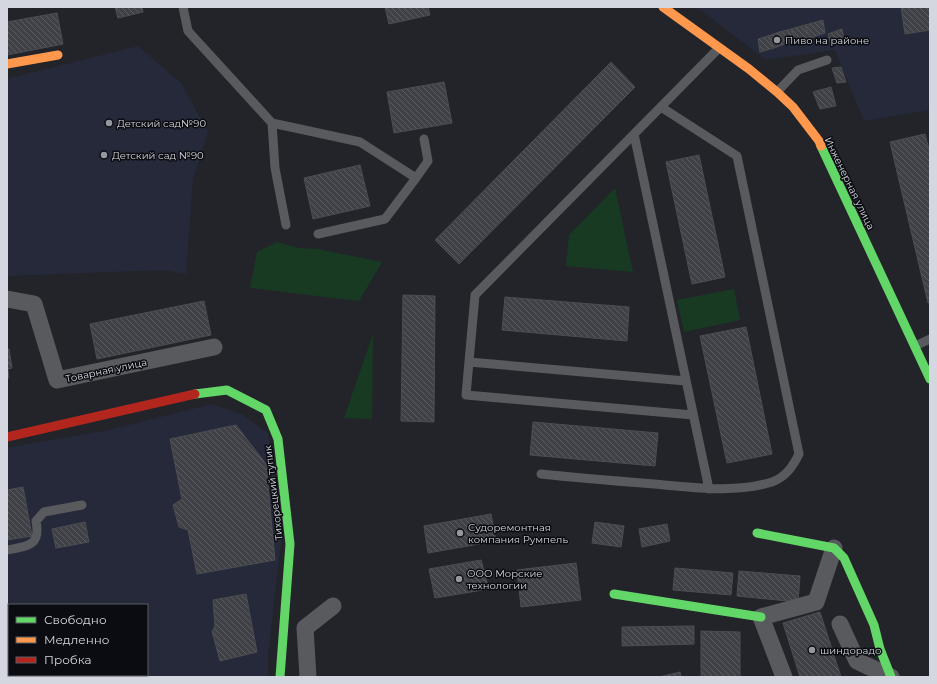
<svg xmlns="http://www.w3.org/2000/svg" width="937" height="684" viewBox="0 0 937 684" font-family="Montserrat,sans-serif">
	<defs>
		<pattern id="building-back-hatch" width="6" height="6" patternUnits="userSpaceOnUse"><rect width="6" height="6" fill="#404146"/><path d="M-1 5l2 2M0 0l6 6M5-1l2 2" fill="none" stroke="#5b5c60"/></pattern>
	</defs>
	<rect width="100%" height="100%" fill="#22242a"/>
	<path fill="#25293a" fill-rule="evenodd" d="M697,7H930V110L864,121L835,50L766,60Z
		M138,46L181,83L208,132L193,179L186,274L163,270L7,276V79Z
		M212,404L243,415L268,433L282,534L268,655V677H7V448L109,430ZM9,605H147V675H9Z"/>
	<path fill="#183a23" d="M615,188L633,272L566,266L569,235Z
		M277,242L299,248L317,249L382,262L359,301L250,288L257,252Z
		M734,289L740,320L684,332L677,300Z
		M373,334L372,419L344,418Z"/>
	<path fill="url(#building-back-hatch)" stroke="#4b4d52" d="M115,7H142L143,12L118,18Z
		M385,7H428L430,15L389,24Z
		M901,7H930V30L905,34Z
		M57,13L63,44L7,55V22Z
		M823,20L825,33L810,38L805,25Z
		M805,25L810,38L796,41L791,29Z
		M791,29L796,41L785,44L779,32Z
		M842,29L845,42L831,45L828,34Z
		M779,32L785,44L774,48L768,36Z
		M768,36L774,48L760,52L758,39Z
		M611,62L635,87L459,264L435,240Z
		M841,67L846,82L837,83L832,68Z
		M444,82L452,123L394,133L387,92Z
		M831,87L836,106L820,109L813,92Z
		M925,134L930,153V303H928L890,142Z
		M699,155L725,277L692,284L666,162Z
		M360,165L370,206L313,219L304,178Z
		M403,295L435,296L434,422L401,421Z
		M505,297L629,307L627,341L502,330Z
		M204,301L211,335L97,359L90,324Z
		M746,327L772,454L727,463L700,336Z
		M7,349H9L12,368L8,369L9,378H7Z
		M533,422L658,433L655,466L530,455Z
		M236,425L266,464L275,560L197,574L188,530L179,527L173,505L182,499L170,439Z
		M23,487L32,536L7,540V490Z
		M491,514L496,541L428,553L424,526Z
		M85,522L89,542L56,548L52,529Z
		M595,522L624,526L621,547L592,543Z
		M667,524L670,541L642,547L639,529Z
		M481,560L489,589L435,598L429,569Z
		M576,563L581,600L521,607L517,570Z
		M675,568L733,573L731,595L673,590Z
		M739,571L800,576L798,602L737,596Z
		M246,594L257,652L220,661L212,631L215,627L213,600Z
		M820,612L841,677H800L783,623Z
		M694,626V644L622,646V627Z
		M701,631L740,632V677H701Z
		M680,672L681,677H659Z"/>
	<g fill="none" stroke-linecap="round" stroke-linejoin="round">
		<path stroke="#585a5e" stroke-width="9" d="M183,7L188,31L272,123L360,142L416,178L385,219L318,234
			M777,92L798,70L827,60
			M272,123L275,168L286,225
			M634,134L709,489
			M416,178L428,161L424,139
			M915,346L930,339
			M469,362L686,381
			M693,415L466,395L475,295L719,48
			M541,474C578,478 616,481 654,484C692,487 734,494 772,482C786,477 793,466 799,454L737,156L661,107
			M7,550C28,546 41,546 36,521L44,512L82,505"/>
		<path stroke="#585a5e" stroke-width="17" d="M7,299L34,304L57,380L214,347
			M840,624L857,661L891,677
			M308,677L305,628L333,606
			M784,677L761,617L816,602L834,548"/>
		<path stroke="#63d668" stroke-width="9" d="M821,146L930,379
			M195,394L227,390L266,410L278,439L290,544L280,677
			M757,533L834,548L844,558L874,625L880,649L891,677
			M614,594L761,617"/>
		<path stroke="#ff974d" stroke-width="9" d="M663,7L749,69L777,92L793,107L819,141L821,146
			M7,64L58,55"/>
		<path stroke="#b3261e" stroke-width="9" d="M7,437L195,394"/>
		<g stroke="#5a5b61" stroke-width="4.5">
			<path id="rail" d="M53,675V677"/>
		</g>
		<use href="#rail" stroke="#0b0c11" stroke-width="3" stroke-dasharray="9" stroke-linecap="butt"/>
	</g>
	<g fill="#9698a0" stroke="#0b0c11" stroke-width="1.5">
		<circle cx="777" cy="40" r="4"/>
		<circle cx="109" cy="123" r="4"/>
		<circle cx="104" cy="155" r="4"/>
		<circle cx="460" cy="533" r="4"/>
		<circle cx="459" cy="579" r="4"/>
		<circle cx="812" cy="650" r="4"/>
	</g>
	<g text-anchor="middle" stroke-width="3" stroke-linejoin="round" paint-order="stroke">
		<g font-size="10" fill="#d4d7df" stroke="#0b0c11" text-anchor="start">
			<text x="785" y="44">Пиво на районе</text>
			<text x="117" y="127">Детский сад№90</text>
			<text x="112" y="159">Детский сад №90</text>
			<text x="468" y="531">Судоремонтная<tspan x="468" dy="12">компания Румпель</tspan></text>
			<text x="467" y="577">ООО Морские<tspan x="467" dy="12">технологии</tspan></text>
			<text x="820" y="654">шиндорадо</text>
		</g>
		<g font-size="10" fill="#d4d7df" stroke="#0b0c11">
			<text transform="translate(850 183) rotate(64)" y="4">Инженерная улица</text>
			<text transform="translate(106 370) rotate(-12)" y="4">Товарная улица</text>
			<text transform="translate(273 493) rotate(-97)" y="4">Тихорецкий тупик</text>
		</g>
	</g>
	<rect width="937" height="684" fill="none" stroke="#d4d7df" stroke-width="16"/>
	<rect x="8" y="604" width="140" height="72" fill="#0b0c11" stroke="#5b5d63"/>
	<rect x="16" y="617" width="20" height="6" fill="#63d668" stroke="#5b5d63"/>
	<text x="44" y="624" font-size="12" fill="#d4d7df">Свободно</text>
	<rect x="16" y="637" width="20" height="6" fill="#ff974d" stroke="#5b5d63"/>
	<text x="44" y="644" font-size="12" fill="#d4d7df">Медленно</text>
	<rect x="16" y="657" width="20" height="6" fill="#b3261e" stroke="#5b5d63"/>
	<text x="44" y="664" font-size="12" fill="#d4d7df">Пробка</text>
</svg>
